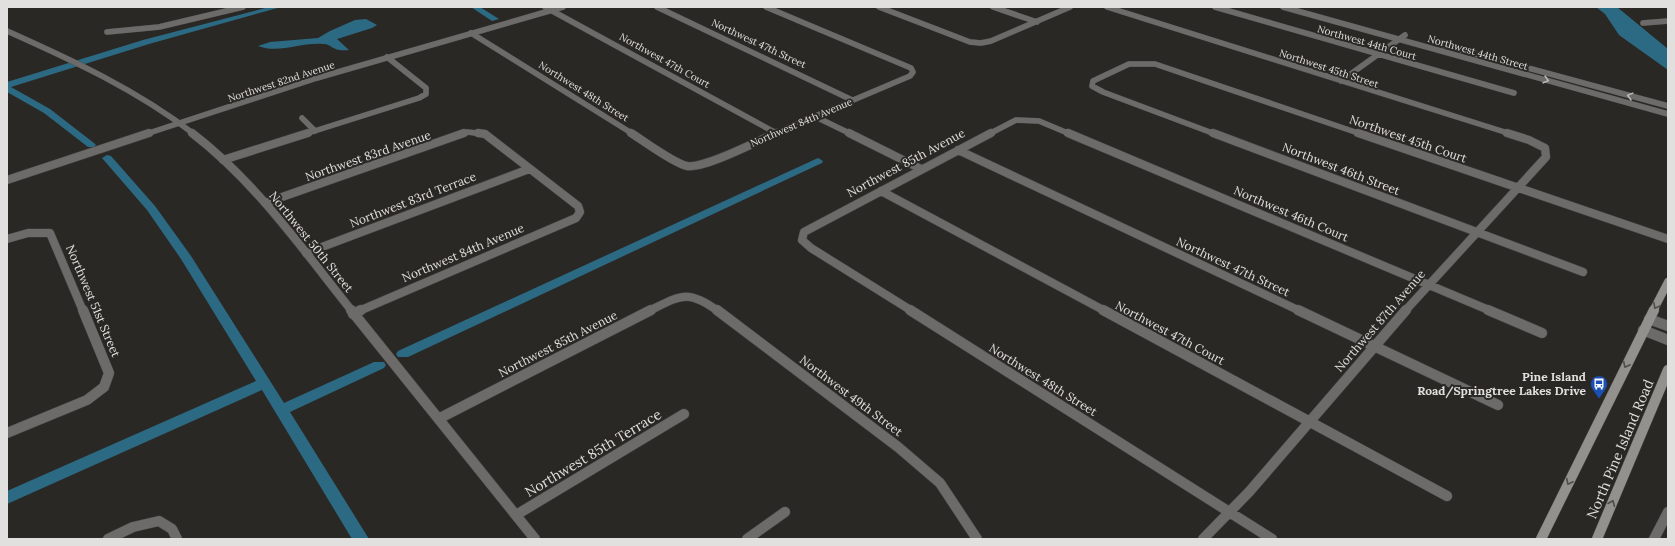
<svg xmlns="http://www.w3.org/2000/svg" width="1675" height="546" viewBox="0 0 1675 546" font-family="Lora,serif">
	<rect width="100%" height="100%" fill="#2a2824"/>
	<path fill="#2c6a83" d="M1596,7H1617L1668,49V70L1619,35L1605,14Z
		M366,19L377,25L372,28L337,39L349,50C331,52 333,44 323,44C301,42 279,54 258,46L270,42L318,38L330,31L355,20Z"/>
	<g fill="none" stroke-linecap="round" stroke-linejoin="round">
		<path fill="#2c6a83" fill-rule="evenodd" d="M269,7H281L149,44L11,87L50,109L94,143L96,145L94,147H88L44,113L7,92V82L143,40Z
			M471,7H480L499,19L492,21Z
			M107,155L111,156L155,206L191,256L284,403L374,362H384L386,365L384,368L290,412L369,539H352L262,390L7,504V491L256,381L181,259L147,210L102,158Z
			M818,158L823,161L822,163L408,357H398L396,354L398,351Z"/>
		<g stroke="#474542" stroke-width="6">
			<path id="minor-far2" d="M545,7L776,133
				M657,7L852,100
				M766,7L911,68L913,72L910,76L773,134
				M879,7L970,42L981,43L991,41L1070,7
				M993,7L1037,22
				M1107,7L1511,134
				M1215,7L1514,93
				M1643,23L1668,21
				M107,32L159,27L243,7
				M471,33L633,134
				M1341,81L1405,35
				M814,116L851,134
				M302,118L315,131
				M305,134L419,98L426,94V88L387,57
				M461,134L467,132L485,134
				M989,134L1016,120L1039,121L1070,134
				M1215,134L1103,92L1092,86L1093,81L1129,64H1155L1361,134"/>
		</g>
		<g stroke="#474542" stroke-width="9">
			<path id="minor-far1" d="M631,133C644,141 673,163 687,166C704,169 758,141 776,133
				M849,133L921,169
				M1068,133L1491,311
				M1213,133L1583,272
				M1358,133L1668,239
				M958,150L1300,311
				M223,160L308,133
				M881,191L1105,311
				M265,203L464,133
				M7,239L28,233H50L83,311
				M306,253L529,169
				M359,311L576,218L580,212L578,206L485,134L478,133
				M649,311C681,295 688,289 718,311
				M912,311L811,248L802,240L804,232L991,133
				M1405,311L1546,157L1545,148L1529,140L1507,133"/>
		</g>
		<g stroke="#474542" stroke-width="11">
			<path id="minor" d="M717,310L898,447L940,483L977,539
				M910,310L1272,539
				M1103,310L1447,496
				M1298,310L1498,405
				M1488,310L1542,333
				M353,314L361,310
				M440,418L651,310
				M7,433L87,400L104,387L109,373L83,310
				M516,515L684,414
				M108,539L133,527L159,521L172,529L177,539
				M747,539L785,512
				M1203,539L1249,492L1406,310
				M1654,539L1668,512"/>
		</g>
		<g stroke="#474542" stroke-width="6">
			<path id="tertiary-far2" d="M1283,7L1668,114
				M7,31C72,60 137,90 194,134
				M1443,45L1668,106
				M146,134L317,78L563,7"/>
		</g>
		<g stroke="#474542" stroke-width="9">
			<path id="tertiary-far1" d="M192,133C256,182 303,250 352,311
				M7,180L149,133"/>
		</g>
		<g stroke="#474542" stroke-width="11">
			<path id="tertiary" d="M351,310L535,539
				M1649,319L1668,326
				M1643,330L1668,340"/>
		</g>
		<g stroke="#474542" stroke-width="9">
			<path id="secondary-far1" d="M1653,311L1668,282"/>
		</g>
		<g stroke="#474542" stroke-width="11">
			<path id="secondary" d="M1541,539L1654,310
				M1597,539L1668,370"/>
		</g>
		<use href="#minor-far2" stroke="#6c6b69" stroke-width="5.5"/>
		<use href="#minor-far1" stroke="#6c6b69" stroke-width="8"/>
		<use href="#minor" stroke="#6c6b69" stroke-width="10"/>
		<use href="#tertiary-far2" stroke="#6c6b69" stroke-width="5.5"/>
		<use href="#tertiary-far1" stroke="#6c6b69" stroke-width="8"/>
		<use href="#tertiary" stroke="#6c6b69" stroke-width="10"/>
		<use href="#secondary-far1" stroke="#92918e" stroke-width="8"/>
		<use href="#secondary" stroke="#92918e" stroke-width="10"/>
	</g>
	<defs><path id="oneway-chevron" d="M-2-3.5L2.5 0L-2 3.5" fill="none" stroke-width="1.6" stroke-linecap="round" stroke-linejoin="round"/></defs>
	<g stroke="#b9b7b5">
		<use href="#oneway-chevron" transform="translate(1546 80) rotate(16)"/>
		<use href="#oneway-chevron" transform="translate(1630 96) rotate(-165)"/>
	</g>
	<g stroke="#4e4d49">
		<use href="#oneway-chevron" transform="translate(1656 306) rotate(118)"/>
		<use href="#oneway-chevron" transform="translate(1626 365) rotate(116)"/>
		<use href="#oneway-chevron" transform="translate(1569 482) rotate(116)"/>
		<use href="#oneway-chevron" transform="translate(1612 503) rotate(-67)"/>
	</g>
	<defs>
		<g id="bus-pin" transform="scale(0.9)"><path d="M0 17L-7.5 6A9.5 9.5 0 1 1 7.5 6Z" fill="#1a4fb4" stroke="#2a2824"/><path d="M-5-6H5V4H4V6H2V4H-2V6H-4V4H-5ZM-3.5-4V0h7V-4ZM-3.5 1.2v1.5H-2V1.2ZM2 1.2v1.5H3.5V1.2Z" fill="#fff"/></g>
	</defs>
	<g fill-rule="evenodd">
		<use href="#bus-pin" x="1599" y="384"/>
	</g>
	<g text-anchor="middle" stroke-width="4" stroke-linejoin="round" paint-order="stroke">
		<g font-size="10" fill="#e2e0de" stroke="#2a2824">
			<text transform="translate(1367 42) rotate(16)" y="4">Northwest 44th Court</text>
			<text transform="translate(759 43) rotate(25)" y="4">Northwest 47th Street</text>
			<text transform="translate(1478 52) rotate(16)" y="4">Northwest 44th Street</text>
			<text transform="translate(665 60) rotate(29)" y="4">Northwest 47th Court</text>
			<text transform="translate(1329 68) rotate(18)" y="4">Northwest 45th Street</text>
			<text transform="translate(281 81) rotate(-18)" y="4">Northwest 82nd Avenue</text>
			<text transform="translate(584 91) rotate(32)" y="4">Northwest 48th Street</text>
			<text transform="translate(801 122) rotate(-23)" y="4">Northwest 84th Avenue</text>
		</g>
		<g font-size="12" fill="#e2e0de" stroke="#2a2824">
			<text transform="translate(1408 139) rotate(19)" y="4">Northwest 45th Court</text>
			<text transform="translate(368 156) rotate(-19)" y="4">Northwest 83rd Avenue</text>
			<text transform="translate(906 163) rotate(-28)" y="4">Northwest 85th Avenue</text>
			<text transform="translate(1341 169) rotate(21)" y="4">Northwest 46th Street</text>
			<text transform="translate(413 200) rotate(-21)" y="4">Northwest 83rd Terrace</text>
			<text transform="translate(1291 214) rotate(23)" y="4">Northwest 46th Court</text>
			<text transform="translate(311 242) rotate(51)" y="4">Northwest 50th Street</text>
			<text transform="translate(463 253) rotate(-23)" y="4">Northwest 84th Avenue</text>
			<text transform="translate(1233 267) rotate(25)" y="4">Northwest 47th Street</text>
			<text transform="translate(93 301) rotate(67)" y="4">Northwest 51st Street</text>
			<text transform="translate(1380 321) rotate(-49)" y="4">Northwest 87th Avenue</text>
			<text transform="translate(1170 333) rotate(28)" y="4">Northwest 47th Court</text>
			<text transform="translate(558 344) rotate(-27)" y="4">Northwest 85th Avenue</text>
			<text transform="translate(1043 380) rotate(32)" y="4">Northwest 48th Street</text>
			<text transform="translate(851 396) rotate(37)" y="4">Northwest 49th Street</text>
		</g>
		<g font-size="12" font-weight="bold" fill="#e2e0de" stroke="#2a2824" text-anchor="end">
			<text x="1586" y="381">Pine Island<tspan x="1586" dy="14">Road/Springtree Lakes Drive</tspan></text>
		</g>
		<g font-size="14" fill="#e2e0de" stroke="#2a2824">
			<text transform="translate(1620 449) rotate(-67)" y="5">North Pine Island Road</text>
			<text transform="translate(593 453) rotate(-31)" y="5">Northwest 85th Terrace</text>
		</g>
	</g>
	<rect width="1675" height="546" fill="none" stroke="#e2e0de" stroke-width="16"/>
</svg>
